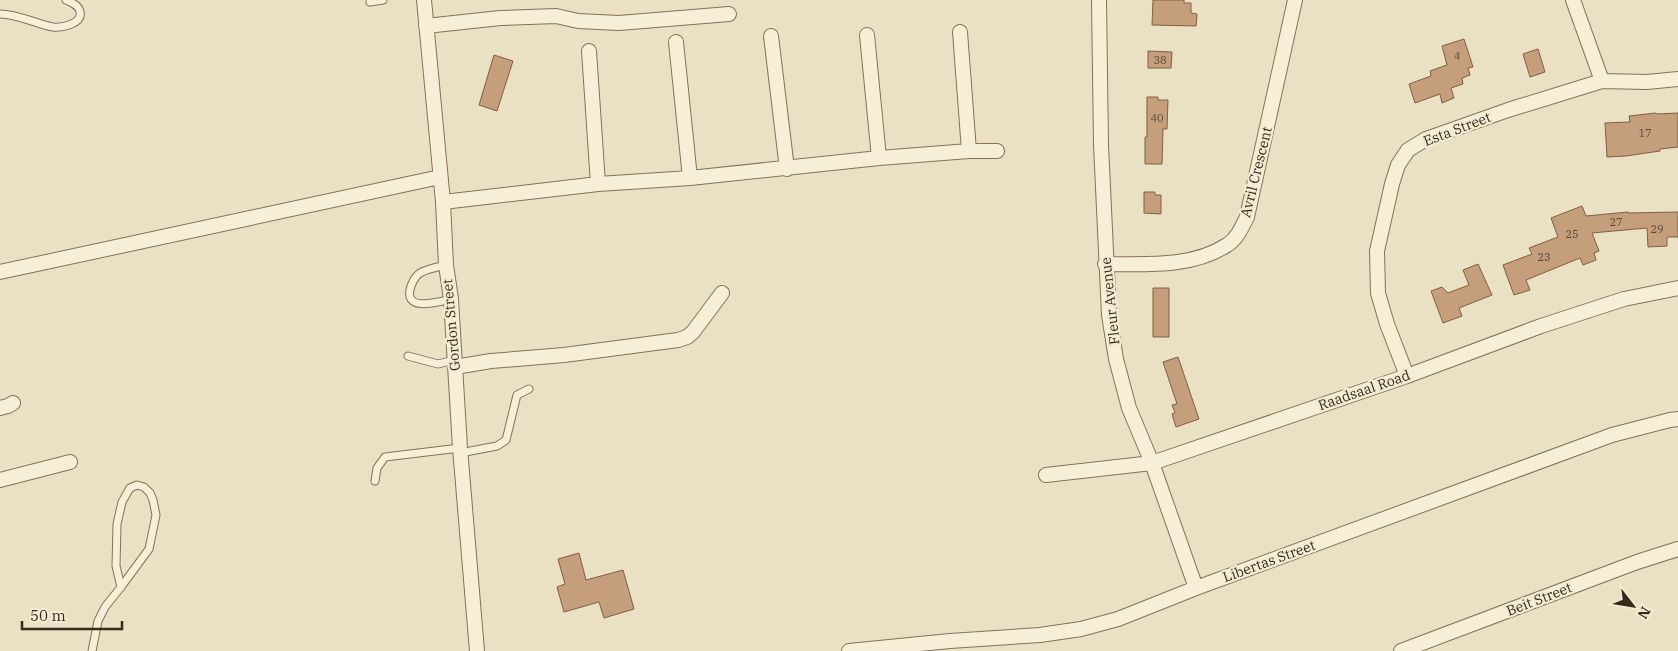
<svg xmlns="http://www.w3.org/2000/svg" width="1678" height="651" viewBox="0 0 1678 651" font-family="'IBM Plex Serif',serif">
	<rect width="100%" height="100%" fill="#eae0c3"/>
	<path fill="#c59e7c" stroke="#805e43" d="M1153,0H1184V3H1191V13L1197,14L1196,26L1152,25Z
		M1464,39L1473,67L1468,68L1470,75L1462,78L1463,84L1451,88L1454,98L1442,103L1440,94L1415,103L1409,84L1431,76L1430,71L1447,65L1442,46Z
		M1538,49L1545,72L1530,77L1523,54Z
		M1148,51L1172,52L1171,68H1148Z
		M494,55L513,61L497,111L479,105Z
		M1147,97H1158V100H1168L1167,129H1163L1162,164H1145V137H1147Z
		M1656,113L1657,114L1678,113V147L1660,149V151L1626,156L1607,157L1605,123L1630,122L1629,116Z
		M1144,192H1155V195H1161V214L1144,213Z
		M1582,206L1586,216L1628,212V213L1678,212V237H1667V246L1648,247L1647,228L1592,233L1599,251L1594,253L1596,260L1583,265L1580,258L1526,280L1530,290L1514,295L1503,265L1532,254L1529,248L1558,237L1551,218Z
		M1478,264L1492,295L1459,308L1462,316L1443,323L1431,291L1442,287L1448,293L1469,285L1463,270Z
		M1153,288H1169V337H1153Z
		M1178,357L1199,419L1176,427L1172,414L1175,413L1172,405L1177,404L1163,362Z
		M579,553L586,580L623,570L634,609L604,618L599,602L564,612L557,587L565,584L558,559Z"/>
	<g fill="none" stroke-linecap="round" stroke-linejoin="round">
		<g stroke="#83725b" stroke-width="9">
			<path id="lane" d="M370,2L383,0
				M0,14C18,14 36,24 53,27C61,28 83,24 80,12C79,5 72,3 66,0
				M446,265C438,267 427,269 420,273C415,276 413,281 411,286C402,313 438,302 451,299
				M408,356L438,364L454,360
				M460,453L497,446L506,440L517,395L529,389
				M375,481L377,468L385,457L460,448
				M92,651L98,621L105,607L121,587L149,549L156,515L153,500L150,493L144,487L137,485L130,488L122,502L117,524L116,566L121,587"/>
		</g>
		<g stroke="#83725b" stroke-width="16">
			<path id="street" d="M424,0L443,202L446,265L451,299L460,448L477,651
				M1099,0L1101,145L1109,315L1116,359L1129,408L1152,463L1196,588
				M1573,0L1602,81
				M426,26L500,18L556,16L578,21L619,23L729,14
				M960,32L969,151
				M867,35L879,158
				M771,36L787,169
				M676,42L690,178
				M589,51L598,184
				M443,202L598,184L690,178L879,158L969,151H997
				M1105,264C1145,264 1192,268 1227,245C1237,239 1242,227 1247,217L1295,0
				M0,272L440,177
				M455,367L491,361L564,355L678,340L687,337L693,332L722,293
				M1407,376L1387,324L1378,293L1377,251L1392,184L1398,165L1408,150L1426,139L1508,110L1602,81L1647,82L1678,79
				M0,408L8,406L13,403
				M1046,475L1152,463L1407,376L1541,326L1624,299L1678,288
				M0,480L70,462
				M849,651L950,641L1040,635L1081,629L1118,619L1196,588L1612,435L1670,420L1678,419
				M1401,651L1637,562L1678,549"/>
		</g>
		<use href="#lane" stroke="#f6eed6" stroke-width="7"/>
		<use href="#street" stroke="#f6eed6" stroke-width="14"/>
	</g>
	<g text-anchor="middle" stroke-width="4.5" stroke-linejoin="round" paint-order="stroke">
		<g font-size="11" fill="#584736">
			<text x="1457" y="60">4</text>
			<text x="1160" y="64">38</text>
			<text x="1157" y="122">40</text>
			<text x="1645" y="137">17</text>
			<text x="1616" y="226">27</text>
			<text x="1657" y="233">29</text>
			<text x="1572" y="238">25</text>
			<text x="1544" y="261">23</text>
		</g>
		<g font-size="14" fill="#342a1e" stroke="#f2ebd2">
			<text transform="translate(1457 129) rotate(-21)" y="5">Esta Street</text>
			<text transform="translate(1256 172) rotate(-76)" y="5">Avril Crescent</text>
			<text transform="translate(1110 301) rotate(-96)" y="5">Fleur Avenue</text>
			<text transform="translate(451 325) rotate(-95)" y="5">Gordon Street</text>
			<text transform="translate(1364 390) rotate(-19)" y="5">Raadsaal Road</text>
			<text transform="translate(1269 561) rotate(-20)" y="5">Libertas Street</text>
			<text transform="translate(1539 599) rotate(-21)" y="5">Beit Street</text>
		</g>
	</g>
	<g transform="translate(1633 606) rotate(121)" stroke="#f2ebd2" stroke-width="4" paint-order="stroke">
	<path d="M0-4L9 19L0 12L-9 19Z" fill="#342a1e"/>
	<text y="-8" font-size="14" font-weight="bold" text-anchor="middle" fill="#342a1e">N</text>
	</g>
	<path d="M22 621v8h100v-8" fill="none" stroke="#342a1e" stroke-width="2.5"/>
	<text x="30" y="621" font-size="15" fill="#342a1e" stroke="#f2ebd2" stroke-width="4" paint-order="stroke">50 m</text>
</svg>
